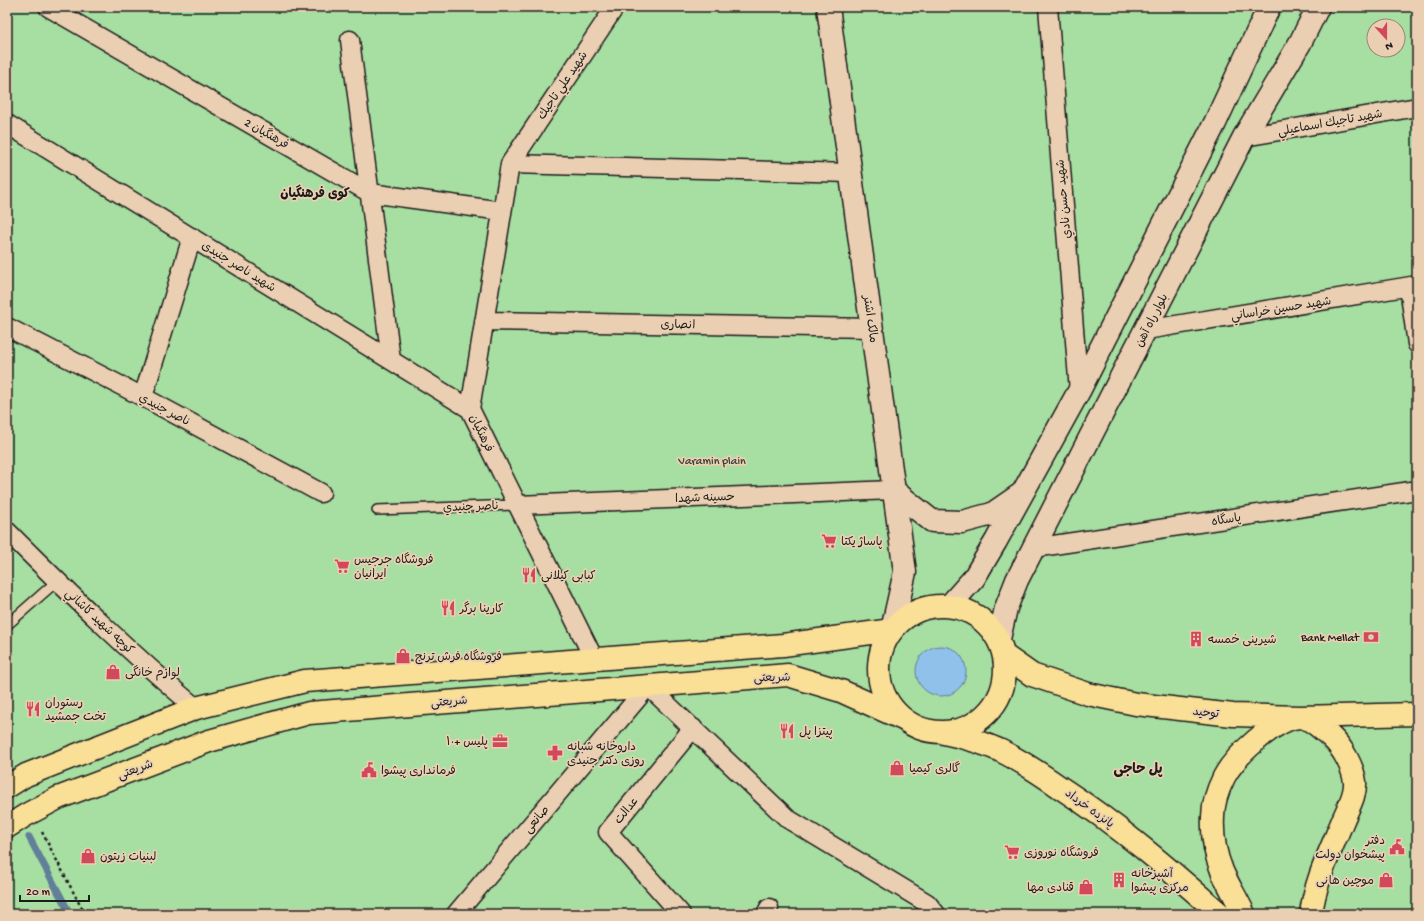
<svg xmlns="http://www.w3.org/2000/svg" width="1424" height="921" viewBox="0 0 1424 921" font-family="'Gochi Hand','Playpen Sans Arabic',sans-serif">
	<rect width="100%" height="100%" fill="#ebcfb2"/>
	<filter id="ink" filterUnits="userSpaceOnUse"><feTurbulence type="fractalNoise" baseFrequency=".025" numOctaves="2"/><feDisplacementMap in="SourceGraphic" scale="8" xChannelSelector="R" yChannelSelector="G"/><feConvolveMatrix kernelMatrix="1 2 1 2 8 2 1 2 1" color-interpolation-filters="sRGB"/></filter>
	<g filter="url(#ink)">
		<path fill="#a7dea2" stroke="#627d5f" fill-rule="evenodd" d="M7,7H1417V914H7ZM1374,26H1398V50H1374Z"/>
		<path fill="#8fc1eb" stroke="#617f98" d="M916 671a25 25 0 1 1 50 0a25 25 0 1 1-50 0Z"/>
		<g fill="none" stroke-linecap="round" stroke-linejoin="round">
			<path stroke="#617f98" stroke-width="7" d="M29,837L70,914"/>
			<g stroke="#1c1c1c" stroke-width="12">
				<path id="service" d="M377,510L517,505
					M7,625L57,581"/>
			</g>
			<g stroke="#1c1c1c" stroke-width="21">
				<path id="minor" d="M48,7L370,193L502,211
					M1048,7L1079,391
					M350,40L391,360
					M7,124L470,409
					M1244,137L1417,107
					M510,164L851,173
					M1409,287L1417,344
					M484,321L872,328
					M7,327L143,397L321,493
					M1146,330L1417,285
					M143,397L192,237
					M517,505L893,490
					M7,531C68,592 130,653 196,708
					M1034,548L1417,490
					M594,659L470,409L510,164L615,7
					M456,914L648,686L788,819L927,903L936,914
					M681,914L608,832L693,728
					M766,914L769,908"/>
			</g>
			<g stroke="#1c1c1c" stroke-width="25">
				<path id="tertiary" d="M828,7L905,572L892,630"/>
			</g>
			<g stroke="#1c1c1c" stroke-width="25">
				<path id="secondary" d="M893,490L932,521L962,522L992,514L1021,494
					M950,605L974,578L996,541L1079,391L1215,123L1269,7
					M999,639L1006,608L1017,580L1244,137L1300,43L1318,7"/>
			</g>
			<g stroke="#1c1c1c" stroke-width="25">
				<path id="primary" d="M879 669a63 63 0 1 1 126 0a63 63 0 1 1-126 0Z
					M1005,656L1032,675L1088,694L1136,704L1233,715L1300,717L1417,714
					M944,733C963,737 981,742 999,750C1020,760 1041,774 1061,788C1118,825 1169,869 1220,914
					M7,787L26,775L196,708L305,681L783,645L892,630
					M7,827L26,815L58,798L209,741L309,713L788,675L841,691L903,719
					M1244,914C1237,899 1228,885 1222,871C1215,854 1212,835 1213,817C1213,803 1218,789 1224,777C1235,756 1274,720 1298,717C1309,716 1324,731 1331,737C1343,748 1353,767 1355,782C1356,795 1348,808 1343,820C1331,850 1315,881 1311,914"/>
			</g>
			<path stroke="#1c1c1c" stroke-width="2.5" stroke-dasharray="3 3" stroke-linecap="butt" d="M42,832L79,903L86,914"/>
			<use href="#service" stroke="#ebcfb2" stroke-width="9"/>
			<use href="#minor" stroke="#ebcfb2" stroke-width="18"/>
			<use href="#tertiary" stroke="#ebcfb2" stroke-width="22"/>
			<use href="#secondary" stroke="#ebcfb2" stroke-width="22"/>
			<use href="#primary" stroke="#fadf96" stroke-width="22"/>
		</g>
	</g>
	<defs>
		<g id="supermarket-bare" transform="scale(1.2)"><path d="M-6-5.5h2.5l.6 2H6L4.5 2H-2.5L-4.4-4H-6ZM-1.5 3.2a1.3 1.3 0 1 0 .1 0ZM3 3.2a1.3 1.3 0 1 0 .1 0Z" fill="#d1495b" stroke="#ebcfb2" stroke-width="2.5" paint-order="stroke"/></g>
		<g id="restaurant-bare" transform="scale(1.2)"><path d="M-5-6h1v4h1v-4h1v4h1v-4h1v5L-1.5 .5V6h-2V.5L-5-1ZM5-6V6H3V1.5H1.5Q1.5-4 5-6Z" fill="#d1495b" stroke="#ebcfb2" stroke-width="2.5" paint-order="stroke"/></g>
		<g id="bank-bare" transform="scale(1.2)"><path d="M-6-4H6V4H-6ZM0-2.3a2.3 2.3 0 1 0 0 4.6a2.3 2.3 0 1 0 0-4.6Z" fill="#d1495b" stroke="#ebcfb2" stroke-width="2.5" paint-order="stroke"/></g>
		<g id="building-bare" transform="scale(1.2)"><path d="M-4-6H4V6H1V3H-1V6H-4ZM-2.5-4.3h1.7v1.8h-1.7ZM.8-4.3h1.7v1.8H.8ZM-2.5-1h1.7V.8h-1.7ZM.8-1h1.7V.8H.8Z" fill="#d1495b" stroke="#ebcfb2" stroke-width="2.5" paint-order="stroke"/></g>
		<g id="shop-bare" transform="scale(1.2)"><path d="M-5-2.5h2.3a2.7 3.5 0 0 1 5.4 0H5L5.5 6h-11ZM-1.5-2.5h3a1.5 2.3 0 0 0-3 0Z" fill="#d1495b" stroke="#ebcfb2" stroke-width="2.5" paint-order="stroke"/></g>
		<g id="office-bare" transform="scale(1.2)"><path d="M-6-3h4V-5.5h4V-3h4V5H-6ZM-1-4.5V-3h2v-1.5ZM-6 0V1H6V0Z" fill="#d1495b" stroke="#ebcfb2" stroke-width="2.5" paint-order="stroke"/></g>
		<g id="pharmacy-bare" transform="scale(1.2)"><path d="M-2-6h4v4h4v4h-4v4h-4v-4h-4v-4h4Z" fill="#d1495b" stroke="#ebcfb2" stroke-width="2.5" paint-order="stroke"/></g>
		<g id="civic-bare" transform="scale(1.2)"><path d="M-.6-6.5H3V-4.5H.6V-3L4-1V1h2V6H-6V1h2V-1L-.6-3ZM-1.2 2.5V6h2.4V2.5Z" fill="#d1495b" stroke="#ebcfb2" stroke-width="2.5" paint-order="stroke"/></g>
	</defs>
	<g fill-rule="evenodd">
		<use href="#supermarket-bare" x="829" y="541"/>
		<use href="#supermarket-bare" x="342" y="566"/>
		<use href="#restaurant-bare" x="529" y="575"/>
		<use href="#restaurant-bare" x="448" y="608"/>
		<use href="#bank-bare" x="1371" y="637"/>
		<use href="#building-bare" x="1196" y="639"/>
		<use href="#shop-bare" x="403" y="656"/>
		<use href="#shop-bare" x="113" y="672"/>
		<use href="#restaurant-bare" x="33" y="709"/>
		<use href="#restaurant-bare" x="787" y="731"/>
		<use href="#office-bare" x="500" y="741"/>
		<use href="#pharmacy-bare" x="555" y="753"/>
		<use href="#shop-bare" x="897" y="768"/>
		<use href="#civic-bare" x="369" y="770"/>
		<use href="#civic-bare" x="1397" y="847"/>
		<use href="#supermarket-bare" x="1012" y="852"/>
		<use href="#shop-bare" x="88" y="856"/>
		<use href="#building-bare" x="1119" y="880"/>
		<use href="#shop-bare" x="1386" y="880"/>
		<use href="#shop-bare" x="1086" y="887"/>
	</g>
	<g text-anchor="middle" stroke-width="3.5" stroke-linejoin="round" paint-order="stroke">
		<g font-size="12" fill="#1c1c1c" stroke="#ebcfb2">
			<text transform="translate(562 85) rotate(-56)" y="4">شهيد علي تاجيك</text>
			<text transform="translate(1330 122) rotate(-10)" y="4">شهيد تاجيك اسماعيلي</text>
			<text transform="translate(267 133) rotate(30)" y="4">فرهنگيان 2</text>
			<text transform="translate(1063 199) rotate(-95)" y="4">شهيد حسن نادي</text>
			<text transform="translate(239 266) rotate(32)" y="4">شهيد ناصر جنیدی</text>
			<text transform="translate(1281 308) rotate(-9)" y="4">شهيد حسين خراساني</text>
			<text transform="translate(871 319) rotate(82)" y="4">مالک اشتر</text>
			<text transform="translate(1151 320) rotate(-63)" y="4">بلوار راه آهن</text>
			<text transform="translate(678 324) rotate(1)" y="4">انصاری</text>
			<text transform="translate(165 409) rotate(28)" y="4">ناصر جنيدي</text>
			<text transform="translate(482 433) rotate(64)" y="4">فرهنگیان</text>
			<text transform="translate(705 497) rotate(-2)" y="4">حسینه شهدا</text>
			<text transform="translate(471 506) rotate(-2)" y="4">ناصر جنيدي</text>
			<text transform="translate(1226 519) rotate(-9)" y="4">پاسگاه</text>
			<text transform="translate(100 621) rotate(43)" y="4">كوچه شهيد كاشاني</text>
			<text transform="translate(772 677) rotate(-1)" y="4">شریعتی</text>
			<text transform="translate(449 701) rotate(-5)" y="4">شریعتی</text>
			<text transform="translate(1206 712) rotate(6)" y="4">توحید</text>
			<text transform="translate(135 769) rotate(-21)" y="4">شریعتی</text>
			<text transform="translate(1090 808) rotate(36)" y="4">پانزده خرداد</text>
			<text transform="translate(626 810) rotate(-51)" y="4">عدالت</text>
			<text transform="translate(536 819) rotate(-50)" y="4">صانعی</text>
		</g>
		<g font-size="12" fill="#384337" stroke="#ebcfb2">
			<text x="712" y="464">Varamin plain</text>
		</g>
		<g font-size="12" fill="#1c1c1c" stroke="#ebcfb2" text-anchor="start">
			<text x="841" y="545">پاساژ یکتا</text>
			<text x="354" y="563">فروشگاه جرجیس<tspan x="354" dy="14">ایرانیان</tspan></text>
			<text x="541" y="579">کبابی کیلانی</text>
			<text x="460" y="612">کارینا برگر</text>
			<text x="1359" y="641" text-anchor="end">Bank Mellat</text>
			<text x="1208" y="643">شیرینی خمسه</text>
			<text x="415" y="660">فروشگاه فرش ترنج</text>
			<text x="125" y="676">لوازم خانگی</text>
			<text x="45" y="706">رستوران<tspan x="45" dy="14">تخت جمشید</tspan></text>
			<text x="799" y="735">پیتزا پل</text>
			<text x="488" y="745" text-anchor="end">پلیس +۱۰</text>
			<text x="567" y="750">داروخانه شبانه<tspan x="567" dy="14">روزی دکتر جنیدی</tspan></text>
			<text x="909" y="772">گالری کیمیا</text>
			<text x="381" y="774">فرمانداری پیشوا</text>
			<text x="1385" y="844" text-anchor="end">دفتر<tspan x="1385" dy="14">پیشخوان دولت</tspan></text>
			<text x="1024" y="856">فروشگاه نوروزی</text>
			<text x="100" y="860">لبنیات زیتون</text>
			<text x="1131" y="877">آشپزخانه<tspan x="1131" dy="14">مرکزی پیشوا</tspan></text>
			<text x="1374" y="884" text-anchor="end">موچین هانی</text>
			<text x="1074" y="891" text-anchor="end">قنادی مها</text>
		</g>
		<g font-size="13" font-weight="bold" fill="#1c1c1c" stroke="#ebcfb2">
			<text x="315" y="197">کوی فرهنگیان</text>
		</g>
		<g font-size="14" font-weight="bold" fill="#1c1c1c" stroke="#ebcfb2">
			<text x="1138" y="773">پل حاجی</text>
		</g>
	</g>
	<rect width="1424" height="921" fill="none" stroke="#ebcfb2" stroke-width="24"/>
	<rect x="12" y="12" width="1400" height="897" fill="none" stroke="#1c1c1c" stroke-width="1.5" filter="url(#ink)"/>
	<g transform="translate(1386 38) rotate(159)"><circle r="19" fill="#ebcfb2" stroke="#988776"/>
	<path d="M0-3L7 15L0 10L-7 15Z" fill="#d1495b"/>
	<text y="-6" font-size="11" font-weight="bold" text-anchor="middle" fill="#1c1c1c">N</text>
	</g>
	<path d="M20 895v6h69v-6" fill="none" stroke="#1c1c1c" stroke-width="2"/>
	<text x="26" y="895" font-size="12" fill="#1c1c1c" stroke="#ebcfb2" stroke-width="3" paint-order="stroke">20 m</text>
</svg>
